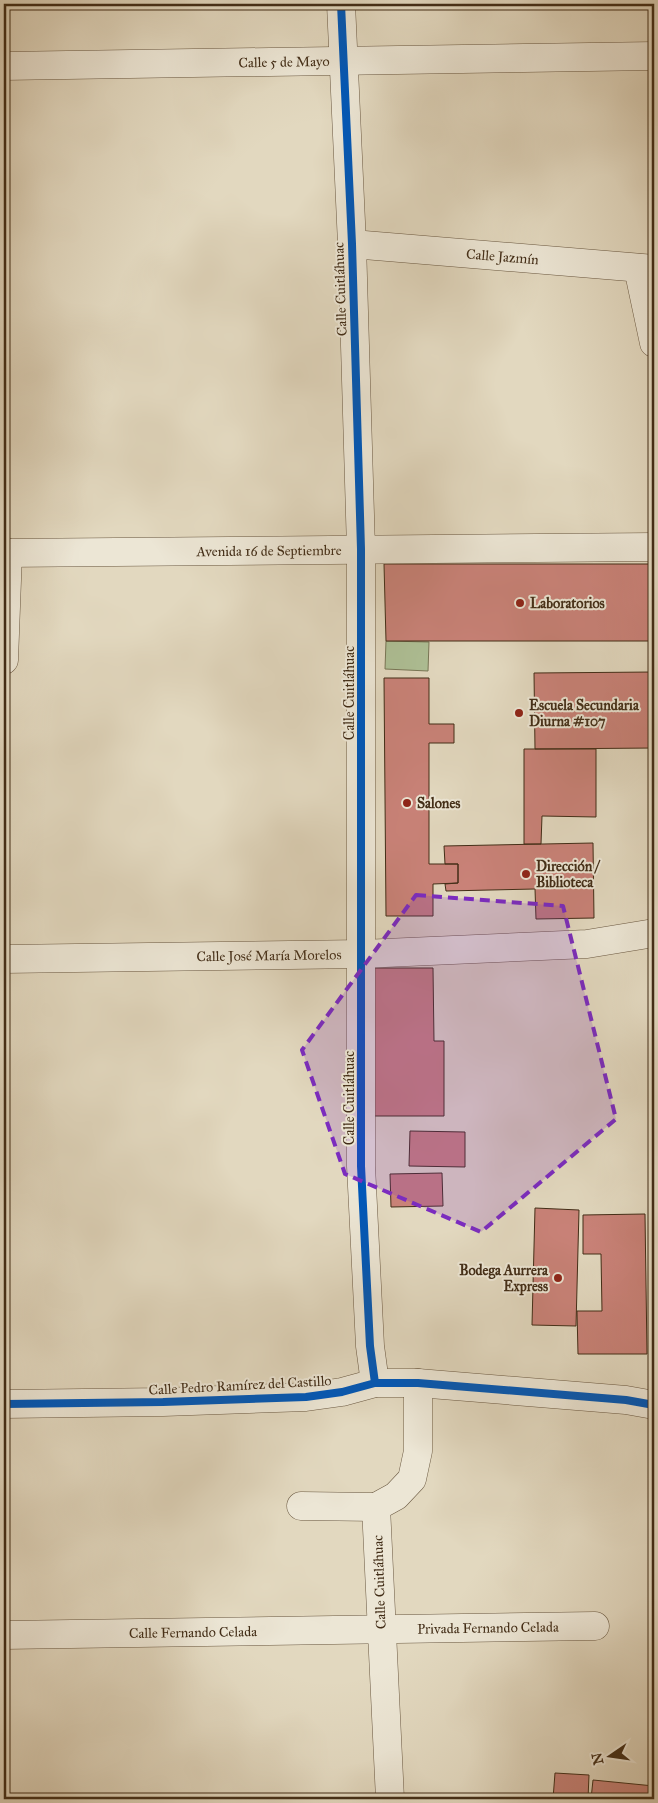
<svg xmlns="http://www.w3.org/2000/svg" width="658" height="1803" viewBox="0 0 658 1803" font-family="'IM FELL Great Primer',serif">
	<rect width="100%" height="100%" fill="#e2d8bf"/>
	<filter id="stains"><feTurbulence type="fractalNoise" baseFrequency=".004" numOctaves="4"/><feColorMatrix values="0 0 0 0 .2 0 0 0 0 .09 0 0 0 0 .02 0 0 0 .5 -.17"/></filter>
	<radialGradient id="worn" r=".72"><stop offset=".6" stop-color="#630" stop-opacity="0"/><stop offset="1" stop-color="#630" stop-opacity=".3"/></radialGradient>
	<path fill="#aec096" stroke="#787656" d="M386,641L429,642L428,671L385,669Z"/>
	<path fill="#c98278" stroke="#422d17" d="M384,564H654V641H386Z
		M653,672L654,748L535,749L534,673Z
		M384,678H429V724H454V743H429V864H458V883L433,884V916H386Z
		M524,749H596V817L542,816L541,844H524Z
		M593,843L594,918L536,919L535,889L446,891L445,884L458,883V864H445L444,846Z
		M370,968H433L434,1041H444V1116H371Z
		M410,1131L465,1132V1167L409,1166Z
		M442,1173L443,1206L391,1207L390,1174Z
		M535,1208L579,1210L576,1326L532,1325Z
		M645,1214L647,1354H578L577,1311H602L601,1254H583V1215Z
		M555,1773L589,1775L588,1799H553Z
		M593,1780L654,1786V1799H591Z"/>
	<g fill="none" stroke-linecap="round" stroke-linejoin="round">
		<g stroke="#6a5841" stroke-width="29">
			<g id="minor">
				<path d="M341,4L352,244L361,549V1166L370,1346L375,1383"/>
				<path id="s1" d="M4,66L654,56"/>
				<path id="s2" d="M352,244L654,269"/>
				<path d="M638,268L654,343"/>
				<path d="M4,660L8,553"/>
				<path d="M4,1404L163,1402L306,1397L342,1392L375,1383H418L626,1400L654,1405"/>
				<path d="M301,1506L376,1507"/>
				<path id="s3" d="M4,1635L595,1626"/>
				<path d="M390,1799L376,1507L396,1496L412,1479L418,1451V1383"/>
			</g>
		</g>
		<g stroke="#6a5841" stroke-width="29">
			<g id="tertiary">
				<path id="s4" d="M4,553L654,547"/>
				<path id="s5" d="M4,959L362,954L587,944L654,933"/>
			</g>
		</g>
		<use href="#minor" stroke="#ece6d5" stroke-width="28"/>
		<use href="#tertiary" stroke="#ece6d5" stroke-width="28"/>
		<g stroke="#ece6d5" stroke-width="11">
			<path id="cycleway" d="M341,4L352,244L361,549V1166L370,1346L375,1383
				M4,1404L163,1402L306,1397L342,1392L375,1383H418L626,1400L654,1405"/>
		</g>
		<use href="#cycleway" stroke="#0057b8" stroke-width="8"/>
	</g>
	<path fill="#7b2cbf" fill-opacity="0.2" stroke="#7b2cbf" stroke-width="4" stroke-dasharray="10 6" stroke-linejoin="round" d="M416,895L563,906L616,1119L481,1232L345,1174L302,1050Z"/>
	<g fill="#8f2418" stroke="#ece6d5" stroke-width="2">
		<circle cx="520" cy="603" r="5"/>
		<circle cx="519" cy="713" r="5"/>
		<circle cx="407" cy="803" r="5"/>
		<circle cx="526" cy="874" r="5"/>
		<circle cx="558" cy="1278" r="5"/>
	</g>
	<g text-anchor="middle" stroke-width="4" stroke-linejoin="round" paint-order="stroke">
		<g font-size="14" fill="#422d17" stroke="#ece6d5">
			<text dy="5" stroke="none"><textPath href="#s1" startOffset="280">Calle 5 de Mayo</textPath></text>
			<text dy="5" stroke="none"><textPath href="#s2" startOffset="151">Calle Jazmín</textPath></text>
			<text transform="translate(340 289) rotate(-92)" y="5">Calle Cuitláhuac</text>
			<text dy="5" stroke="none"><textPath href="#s4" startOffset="265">Avenida 16 de Septiembre</textPath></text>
			<text transform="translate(349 693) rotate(-90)" y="5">Calle Cuitláhuac</text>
			<text dy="5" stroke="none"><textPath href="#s5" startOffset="265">Calle José María Morelos</textPath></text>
			<text transform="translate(349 1098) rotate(-90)" y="5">Calle Cuitláhuac</text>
			<text transform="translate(240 1385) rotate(-3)" y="5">Calle Pedro Ramírez del Castillo</text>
			<text transform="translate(379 1582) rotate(-92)" y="5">Calle Cuitláhuac</text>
			<text dy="5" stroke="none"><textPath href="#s3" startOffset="484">Privada Fernando Celada</textPath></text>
			<text dy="5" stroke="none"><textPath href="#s3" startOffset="189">Calle Fernando Celada</textPath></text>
		</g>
		<g font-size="14" font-weight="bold" fill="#422d17" stroke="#ece6d5" text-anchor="start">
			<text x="530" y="608">Laboratorios</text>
			<text x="529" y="710">Escuela Secundaria<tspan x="529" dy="16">Diurna #107</tspan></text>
			<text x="417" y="808">Salones</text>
			<text x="536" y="871">Dirección /<tspan x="536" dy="16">Biblioteca</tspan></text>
			<text x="548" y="1275" text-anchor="end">Bodega Aurrera<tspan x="548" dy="16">Express</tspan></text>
		</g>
	</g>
	<rect width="658" height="1803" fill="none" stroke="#e2d8bf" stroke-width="20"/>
	<rect x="5" y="5" width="648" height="1793" fill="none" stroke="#422d17" stroke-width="2.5"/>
	<rect x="10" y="10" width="638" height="1783" fill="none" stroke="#422d17"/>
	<g transform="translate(610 1756) rotate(257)" stroke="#ece6d5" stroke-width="4" paint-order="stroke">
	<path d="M0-4L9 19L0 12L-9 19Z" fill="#422d17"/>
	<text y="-8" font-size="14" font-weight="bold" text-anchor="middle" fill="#422d17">N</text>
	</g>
	<rect width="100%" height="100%" filter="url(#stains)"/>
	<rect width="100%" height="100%" fill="url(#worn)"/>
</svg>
